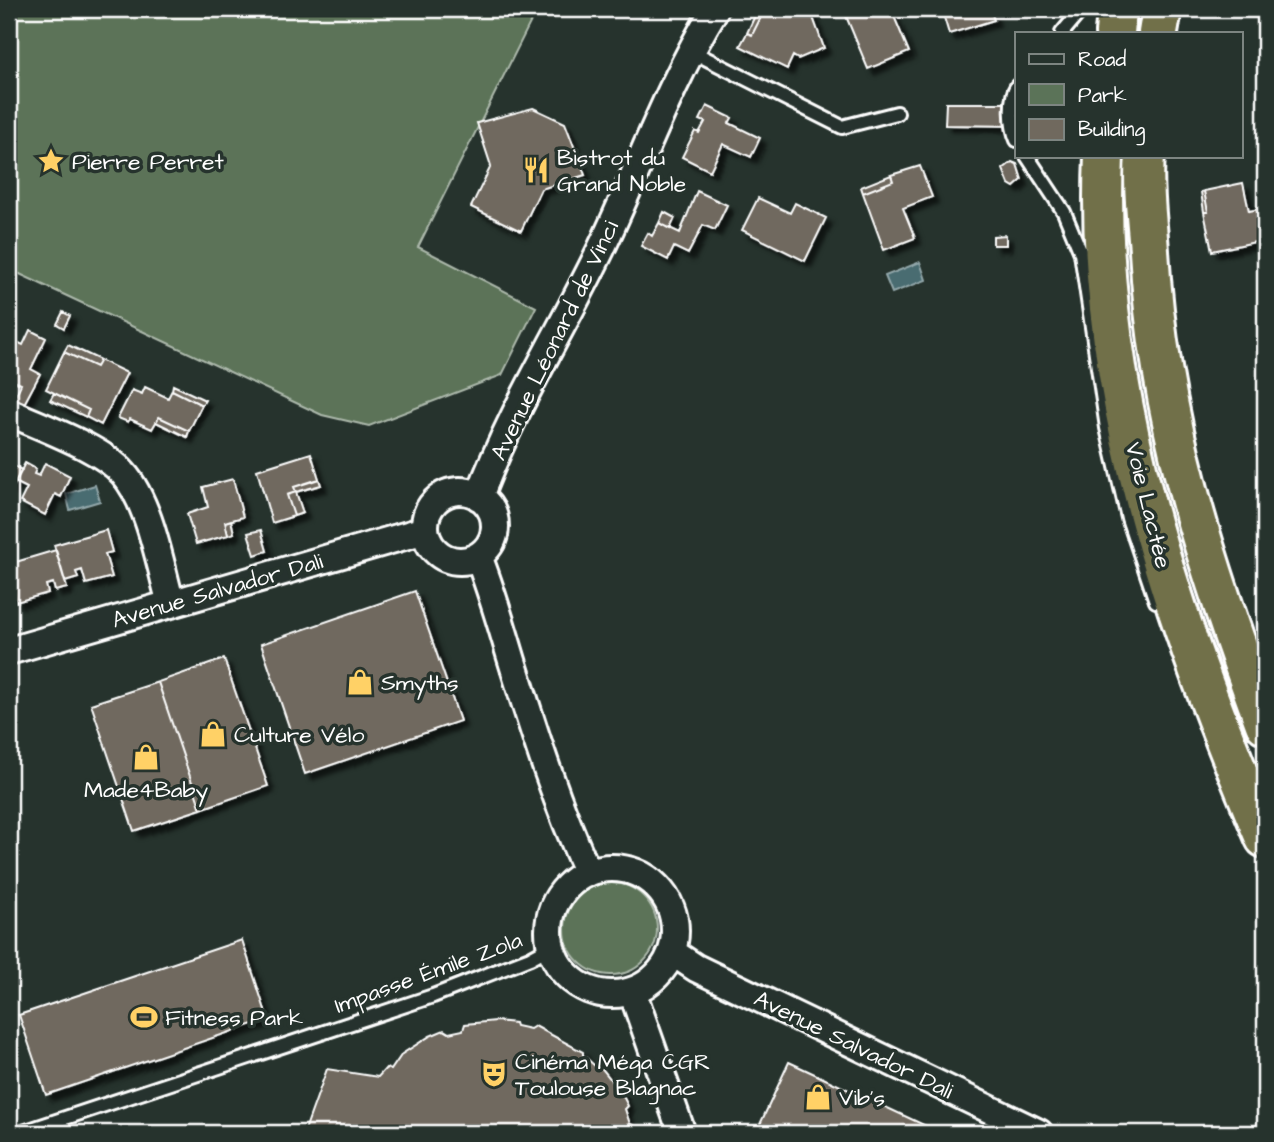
<svg xmlns="http://www.w3.org/2000/svg" width="1274" height="1142" viewBox="0 0 1274 1142" font-family="'Architects Daughter',sans-serif">
	<defs>
		<filter id="shadow"><feDropShadow dx="6" dy="6" stdDeviation="2" flood-color="#0009"/></filter>
	</defs>
	<rect width="100%" height="100%" fill="#26332d"/>
	<filter id="ink" filterUnits="userSpaceOnUse"><feTurbulence type="fractalNoise" baseFrequency=".0143" numOctaves="2"/><feDisplacementMap in="SourceGraphic" scale="14" xChannelSelector="R" yChannelSelector="G"/><feConvolveMatrix kernelMatrix="1 2 1 2 8 2 1 2 1" color-interpolation-filters="sRGB"/></filter>
	<g filter="url(#ink)">
		<path fill="#5b7358" stroke="#adb9ac" stroke-width="2" d="M9,9H537L418,247L536,307L502,375L369,426L322,415L9,269Z
			M565 929a46 46 0 1 1 92 0a46 46 0 1 1-92 0Z"/>
		<path fill="#4a6c71" stroke="#92a7aa" stroke-width="2" d="M920,262L926,280L892,293L885,276Z
			M95,485L100,501L70,510L66,494Z"/>
		<path fill="#70695e" stroke="#fff" stroke-width="2" filter="url(#shadow)" d="M758,9H765L752,35L747,33Z
			M765,9H810L824,48L798,59L793,56L787,69L740,46L747,33L752,35Z
			M843,9H891L909,52L868,69Z
			M959,9H990L994,20L949,34L943,14Z
			M946,103H1017V126L945,125Z
			M707,106L732,118L729,123L760,138L751,157L723,144L710,171L682,157L695,131L699,133L705,122L700,120Z
			M533,108L565,123L585,175L541,189L521,231L471,207L491,166L477,123Z
			M1012,162L1017,164L1022,180L1014,187L1009,184L1003,169Z
			M920,166L932,197L903,208L915,238L884,250L863,193L893,181L891,175Z
			M891,175L893,181L863,193L861,187Z
			M1243,183L1249,211L1265,208V240L1212,251L1204,212H1208L1204,191Z
			M697,191L727,205L715,230L703,225L688,254L674,247L668,260L641,246L648,233L652,236L659,223L680,233Z
			M1204,191L1208,212H1204L1201,192Z
			M758,198L790,213L795,203L826,218L805,261L742,230Z
			M664,212L675,218L670,229L659,223Z
			M1006,235V245H993V236Z
			M63,312L70,316L64,328L57,324Z
			M30,330L46,338L31,369L40,374L24,404L14,399L21,384L9,379V338L23,345Z
			M68,345L100,360L96,367L64,352Z
			M64,352L96,367L100,360L127,373L101,425L86,417L89,410L46,389Z
			M173,385L205,400L202,405L172,390Z
			M145,387L168,398L172,390L202,405L189,431L159,417L152,429L130,419L128,422L118,418L132,390L142,394Z
			M54,393L89,410L86,417L50,400Z
			M159,417L189,431L187,437L156,422Z
			M311,453L319,479L294,487L296,492L287,495L294,516L272,523L257,470Z
			M25,463L36,469L34,474L39,476L45,463L70,476L61,497L55,494L45,515L20,502L27,488L15,482Z
			M9,464L22,470L12,489L9,488Z
			M233,479L243,517L225,522L228,535L196,544L187,514L208,507L203,487Z
			M319,479L321,485L296,492L294,487Z
			M296,492L303,513L294,516L287,495Z
			M231,520L234,533L228,535L225,522Z
			M106,530L112,552L105,554L112,577L86,584L82,570L76,572L78,578L65,582L54,545Z
			M261,530L267,551L255,555L248,533Z
			M56,550L67,588L55,591L53,583L46,585L48,593L16,602L14,593L9,595V564Z
			M415,591L460,721L305,774L261,644Z
			M224,659L268,786L201,809L158,682Z
			M158,682L201,809L134,831L91,704Z
			M242,940L268,1019L46,1095L19,1015Z
			M496,1021L515,1023L516,1026L530,1029L535,1026L583,1052V1055L596,1067L600,1066L621,1092L628,1106L625,1109L630,1124L635,1126L637,1133H304L327,1069L378,1077L386,1068L391,1070L402,1054L430,1036L444,1030L449,1033L463,1030L465,1024Z
			M789,1062L939,1132L938,1133H756Z"/>
		<g fill="none" stroke-linecap="round" stroke-linejoin="round">
			<g stroke="#fff" stroke-width="18">
				<path id="service" d="M1062,33L1082,9
					M691,51L842,127L897,113
					M1017,86C1009,98 1011,127 1017,140
					M1027,156L1064,212L1081,253L1107,428L1128,518L1156,601
					M20,1133L433,996L530,958L550,947"/>
			</g>
			<g stroke="#fff" stroke-width="32">
				<path id="minor" d="M9,412C41,427 100,447 123,473C150,503 160,565 171,604
					M425 526a35 35 0 1 1 70 0a35 35 0 1 1-70 0Z
					M479,497C511,411 561,332 601,249C639,169 669,84 715,9
					M478,556C492,591 502,628 513,664C535,735 557,805 588,873
					M9,651L425,530
					M549 931a63 63 0 1 1 126 0a63 63 0 1 1-126 0Z
					M672,952L696,968L1039,1133
					M632,991L682,1133"/>
			</g>
			<g stroke="#fff" stroke-width="44">
				<path id="trunk" d="M1115,33L1117,9
					M1158,33L1162,9
					M1104,156C1093,393 1174,623 1265,838
					M1145,156C1142,187 1147,220 1149,251C1159,423 1206,564 1265,724"/>
			</g>
			<use href="#service" stroke="#26332d" stroke-width="12"/>
			<use href="#minor" stroke="#26332d" stroke-width="26"/>
			<use href="#trunk" stroke="#71704a" stroke-width="38"/>
		</g>
	</g>
	<defs>
		<g id="sight-bare" transform="scale(2.1)"><path d="M0-6L1.8-2.2L6-1.7L2.9 1.2L3.7 5.4L0 3.3L-3.7 5.4L-2.9 1.2L-6-1.7L-1.8-2.2Z" fill="#ffd166" stroke="#26332d" stroke-width="2.5" paint-order="stroke"/></g>
		<g id="restaurant-bare" transform="scale(2.1)"><path d="M-5-6h1v4h1v-4h1v4h1v-4h1v5L-1.5 .5V6h-2V.5L-5-1ZM5-6V6H3V1.5H1.5Q1.5-4 5-6Z" fill="#ffd166" stroke="#26332d" stroke-width="2.5" paint-order="stroke"/></g>
		<g id="shop-bare" transform="scale(2.1)"><path d="M-5-2.5h2.3a2.7 3.5 0 0 1 5.4 0H5L5.5 6h-11ZM-1.5-2.5h3a1.5 2.3 0 0 0-3 0Z" fill="#ffd166" stroke="#26332d" stroke-width="2.5" paint-order="stroke"/></g>
		<g id="stadium-bare" transform="scale(2.1)"><path d="M0-5a6.5 5 0 1 0 0 10a6.5 5 0 1 0 0-10ZM-3.5-1.8h7v3.6h-7Z" fill="#ffd166" stroke="#26332d" stroke-width="2.5" paint-order="stroke"/></g>
		<g id="theatre-bare" transform="scale(2.1)"><path d="M-5-5.5Q0-4 5-5.5V0Q5 5 0 6Q-5 5-5 0ZM-3.3-2.5H-1v1.5H-3.3ZM1-2.5H3.3v1.5H1ZM-2.8 1Q0 5.5 2.8 1Z" fill="#ffd166" stroke="#26332d" stroke-width="2.5" paint-order="stroke"/></g>
	</defs>
	<g fill-rule="evenodd">
		<use href="#sight-bare" x="51" y="161"/>
		<use href="#restaurant-bare" x="536" y="170"/>
		<use href="#shop-bare" x="360" y="682"/>
		<use href="#shop-bare" x="213" y="734"/>
		<use href="#shop-bare" x="146" y="757"/>
		<use href="#stadium-bare" x="144" y="1017"/>
		<use href="#theatre-bare" x="494" y="1074"/>
		<use href="#shop-bare" x="818" y="1097"/>
	</g>
	<g text-anchor="middle" stroke-width="7" stroke-linejoin="round" paint-order="stroke">
		<g font-size="23" fill="#fff" stroke="#26332d" text-anchor="start">
			<text x="557" y="165">Bistrot du<tspan x="557" dy="26">Grand Noble</tspan></text>
			<text x="72" y="169">Pierre Perret</text>
			<text x="381" y="690">Smyths</text>
			<text x="234" y="742">Culture Vélo</text>
			<text x="146" y="797" text-anchor="middle">Made4Baby</text>
			<text x="165" y="1025">Fitness Park</text>
			<text x="515" y="1069">Cinéma Méga CGR<tspan x="515" dy="26">Toulouse Blagnac</tspan></text>
			<text x="839" y="1105">Vib's</text>
		</g>
		<g font-size="23" fill="#fff" stroke="#26332d">
			<text transform="translate(554 340) rotate(-64)" y="8">Avenue Léonard de Vinci</text>
			<text transform="translate(1149 505) rotate(76)" y="8">Voie Lactée</text>
			<text transform="translate(217 590) rotate(-16)" y="8">Avenue Salvador Dali</text>
			<text transform="translate(428 972) rotate(-20)" y="8">Impasse Émile Zola</text>
			<text transform="translate(854 1044) rotate(26)" y="8">Avenue Salvador Dali</text>
		</g>
	</g>
	<rect width="1274" height="1142" fill="none" stroke="#26332d" stroke-width="35"/>
	<rect x="18" y="18" width="1239" height="1107" fill="none" stroke="#fff" stroke-width="2.5" filter="url(#ink)"/>
	<rect x="1015" y="32" width="228" height="126" fill="#26332d" stroke="#7d8581" stroke-width="2"/>
	<rect x="1029" y="54" width="35" height="10" fill="#26332d" stroke="#7d8581" stroke-width="2"/>
	<text x="1078" y="66" font-size="21" fill="#ffffff">Road</text>
	<rect x="1029" y="84" width="35" height="21" fill="#5b7358" stroke="#7d8581" stroke-width="2"/>
	<text x="1078" y="102" font-size="21" fill="#ffffff">Park</text>
	<rect x="1029" y="119" width="35" height="21" fill="#70695e" stroke="#7d8581" stroke-width="2"/>
	<text x="1078" y="136" font-size="21" fill="#ffffff">Building</text>
</svg>
